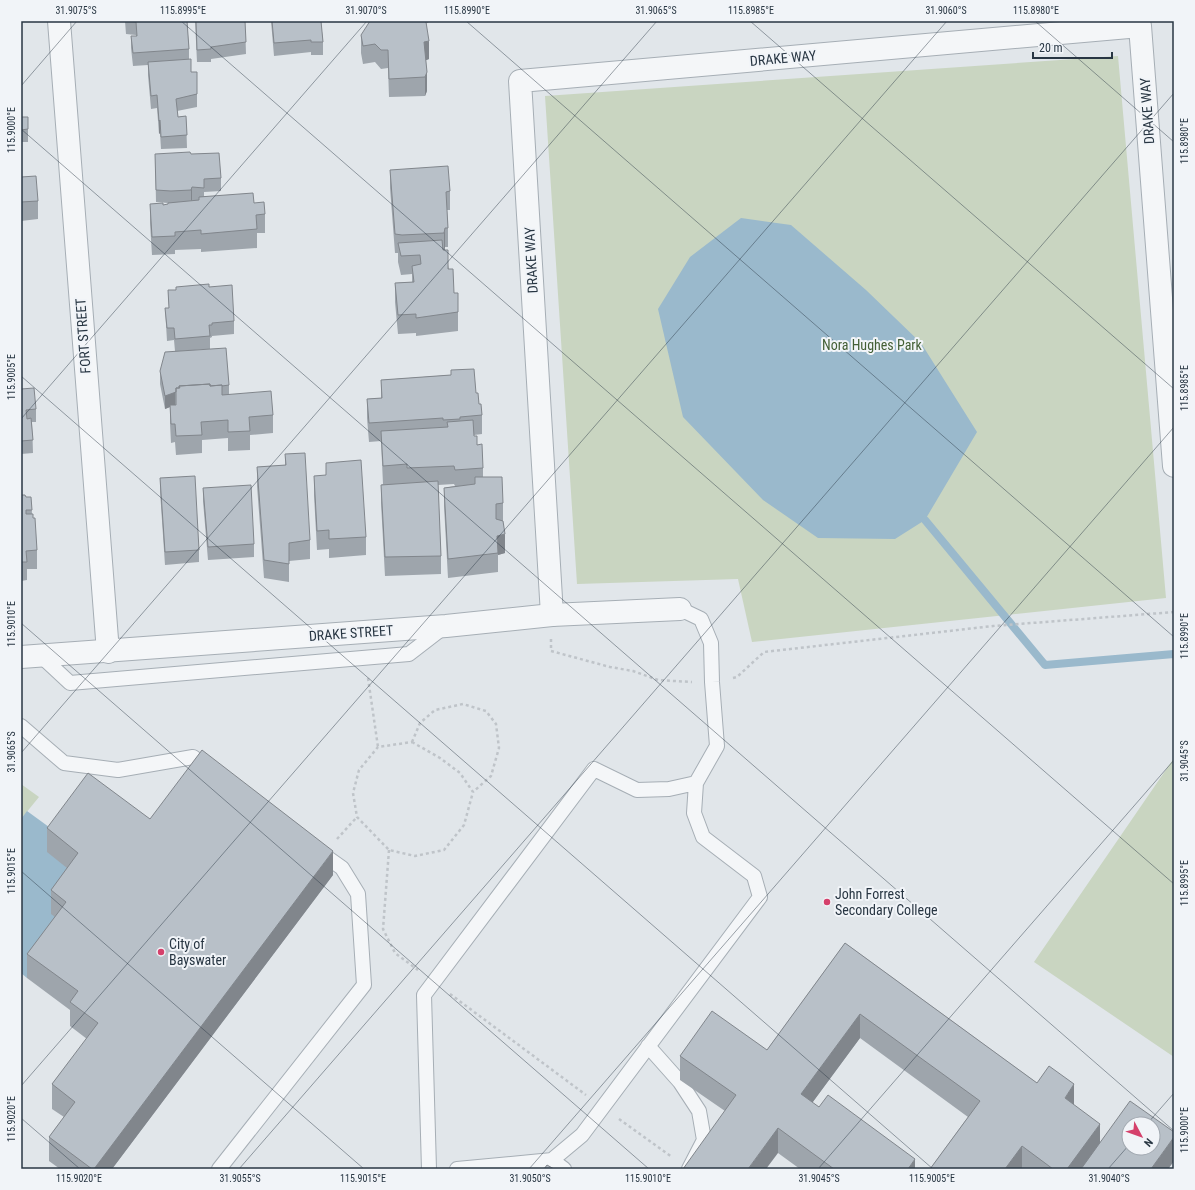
<svg xmlns="http://www.w3.org/2000/svg" width="1195" height="1190" viewBox="0 0 1195 1190" font-family="'Roboto Condensed',sans-serif">
	<rect width="100%" height="100%" fill="#e1e6ea"/>
	<path fill="#c9d5c1" d="M1118,56L1166,598L752,642L738,579L577,584L545,96Z
		M1174,758V1057L1034,962Z
		M21,784L39,797L21,819Z"/>
	<path fill="#9ab9cc" d="M741,218L791,225L866,290L921,343L977,432L925,520L895,539L818,538L763,500L683,417L658,309L690,257Z
		M27,811L60,835L78,877L66,927L27,978L21,973V819Z"/>
	<g fill="none" stroke-linecap="round" stroke-linejoin="round">
		<path stroke="#9ab9cc" stroke-width="8" d="M925,520L1045,665L1174,654"/>
		<g stroke="#a6aeb5" stroke-width="16">
			<path id="service" d="M41,656L70,683L409,654L444,627
				M21,726L64,763L118,770L193,757L211,770
				M648,1046L680,1082L699,1111L704,1140L689,1169
				M552,1160L564,1169
				M219,1169L364,985L358,894L342,868L318,851
				M429,1169L424,995L594,769L637,790L669,789L696,783
				M457,1169L552,1160L582,1135L760,897L754,876L703,837L694,813L696,783L717,746L712,682L711,643L701,619L680,609"/>
		</g>
		<g stroke="#a6aeb5" stroke-width="24">
			<path id="minor" d="M59,21L108,652
				M680,609L552,615L520,81L1140,26L1174,466"/>
		</g>
		<g stroke="#a6aeb5" stroke-width="24">
			<path id="tertiary" d="M21,657L446,626L552,615"/>
		</g>
		<path stroke="#bfc4c9" stroke-width="2.5" stroke-dasharray="3 3" stroke-linecap="butt" d="M551,639V651L610,667L633,671L658,680L692,682
			M368,678L378,747
			M733,678L737,677L764,652L993,626L1174,612
			M412,742L440,758L460,773L473,792L464,825L444,850L415,856L389,850L357,817L353,793L359,770L378,747Z
			M412,742L420,723L435,710L463,704L486,711L496,724L499,748L491,776L473,792
			M337,839L357,817
			M389,850L383,929L395,953L418,970
			M450,994L586,1095
			M619,1119L672,1157"/>
		<use href="#service" stroke="#f4f6f8" stroke-width="14"/>
		<use href="#minor" stroke="#f4f6f8" stroke-width="22"/>
		<use href="#tertiary" stroke="#f4f6f8" stroke-width="22"/>
	</g>
	<path fill="#9ea5ac" d="M125,21H187L189,49V59L191,72H197V107L177,111L178,117L186,116L187,148L161,149L160,133L159,134L157,108L151,109L148,75V65L133,66L131,48V36H136V35L126,34Z
		M195,21H245L246,54L211,59V62H197Z
		M271,21H321L323,42V55H311V52L274,56Z
		M424,21H429L428,23L426,22L429,59L426,60L427,91L425,96L389,97L388,68L381,69L375,62L363,64L361,53V35Z
		M21,117H28V142H21Z
		M155,154H191L221,178V191L204,192V196L254,203L265,214V233H257V248L201,252V249L175,250V254L152,255L150,223V204L163,205L168,204V203L156,202Z
		M390,170L450,191V210H447L448,228V247H445V250L454,293H458V331L416,336V333L398,334L395,302V283L412,282V274L401,275L398,262V253H395L390,188Z
		M21,177L38,201V219L21,221Z
		M176,287H209L234,321V334L212,336V337L210,338V349L195,350L229,385V394L273,415V433L250,435V450L228,451V438L202,440V453L176,455L175,442L171,443L170,423V407L165,409L160,384V371L175,351L174,340L167,341L165,308H169L168,290H176Z
		M451,370L476,393L482,415V434L474,435V436L477,445L483,468V477L503,503V521L505,553L498,555V572L448,578L444,506V488L455,486L454,484L438,485L441,556V574L385,576L381,503V485L383,484L381,441L369,442L367,418V399L381,398V380L451,375Z
		M21,389L36,409V422H32L33,453L21,454Z
		M285,454L310,540V559L289,561V582L264,578L257,486V467L285,465Z
		M314,476L366,537V555L329,558V549L317,550L314,495Z
		M160,478L199,550V562L165,565L160,491Z
		M203,488L254,544V557L208,560L203,501Z
		M21,495L26,497H31L32,514L37,550V569H27V580L21,581Z
		M150,819L333,875L112,1169H60L49,1161V1137L64,1117L52,1109V1084L87,1039L70,1026V1010L27,978V954L55,917L51,914V890L67,868L47,852V828Z
		M845,943L1037,1083L1074,1105L1100,1142L1174,1161L1168,1169H930L968,1117L860,1038L812,1103L915,1169H800L778,1153L725,1111L680,1080V1056L767,1050Z"/>
	<path fill="#81868c" d="M429,41V59L424,61V42Z
		M427,72V91L425,96V77Z
		M160,120V133L159,134V121Z
		M192,187V200L191,203V190Z
		M445,228V247L444,252V233Z
		M175,392V405L165,409V396Z
		M505,534V553L498,555L497,536Z
		M333,851V875L112,1169H94Z
		M860,1014V1038L801,1118V1094Z
		M1074,1084V1108L1065,1098Z
		M1100,1124V1148L1085,1169H1067Z
		M778,1128V1153L766,1169H748Z
		M1174,1137V1161L1168,1169H1151Z
		M1022,1146V1169H1005Z
		M915,1159V1169H908Z"/>
	<path fill="#b8c0c8" stroke="#81868c" fill-rule="evenodd" d="M126,21H187L189,49L133,53L131,36H137L136,22Z
		M196,21H245L246,42L211,47V49L197,50Z
		M272,21H321L323,42H311V40L274,43Z
		M370,21H424L426,22L429,41L424,42L427,72L425,77L389,79L388,50H381L375,44L363,46L361,35Z
		M191,59V72H197V94L176,99L178,117L186,116L187,135L161,137L160,120L159,121L157,95L151,96L148,62Z
		M21,117H28V129L21,130Z
		M190,152L191,154L219,153L221,178L204,179V188L192,187L191,190L171,191L156,190L155,154Z
		M448,166L450,191L446,192L448,228H445L444,233L402,235L395,234L390,170Z
		M36,176L38,201L21,202V177Z
		M253,193L254,203L264,202L265,214L256,215L257,229L201,234V230L175,232V236L152,237L150,204L163,203V205L168,204V203L199,200V197Z
		M442,240L443,250H448V269H453L454,293H458V312L416,318V314L398,315L395,283L414,282L412,266L421,264L420,255L401,256L398,243Z
		M209,284V287L232,285L234,321L212,323V325H209L210,336L175,339L174,328H167L165,308H169L168,290H176V287Z
		M226,348L229,385L222,386V385L210,386V384L179,386V388H176V392L165,396L160,371L165,352Z
		M474,369L476,393H478L479,404H481L482,415L460,417V419L443,420V418L369,423L367,399L382,398L381,380L451,375V370Z
		M210,384V386L222,385V395L271,391L273,415L249,417L250,431L228,432V420L201,422L202,435L176,436L175,424H171L170,405H176V388H180L179,386Z
		M34,388L36,409L26,410L27,419L31,418L33,440L21,441V389Z
		M473,420L474,436H477V445L482,444L483,468L455,470L454,466L407,468V464L383,466L381,431L448,427L447,422Z
		M305,453L310,540L289,543V564L264,560L257,467L286,465L285,454Z
		M361,460L366,537L329,539V530L317,531L314,476L326,475V463Z
		M195,476L199,550L165,552L160,478Z
		M475,477H502L503,503L496,504V519L503,521L505,534L497,536L498,553L448,559L444,488L475,484Z
		M438,481L441,556L385,557L381,485Z
		M251,485L254,544L208,547L203,488Z
		M21,495H25L26,497H31L32,510H26V514H33V518H35L37,550L26,551L27,562H21Z
		M202,750L333,851L94,1169H92L49,1137L75,1102L52,1084L98,1023L70,1002L78,991L27,954L66,902L51,890L78,853L47,828L88,773L150,819Z
		M845,943L1037,1083L1049,1066L1074,1084L1065,1098L1100,1124L1067,1169H1053L1022,1146L1005,1169H930L980,1101L860,1014L801,1094L819,1107L828,1095L915,1159L908,1169H834L778,1128L748,1169H683L736,1095L680,1056L712,1011L767,1050Z
		M1130,1101L1174,1132V1137L1151,1169H1081ZM1129,1124H1153V1148H1129Z
		M547,1165L554,1169H544Z"/>
	<path fill="none" stroke="#283643" stroke-width="1" stroke-opacity="0.45" d="M181,21L1174,884M466,21L1174,637M750,21L1174,389M1035,21L1174,142M21,86L77,21M21,129L1174,1131M21,376L933,1169M21,419L367,21M21,623L649,1169M21,753L657,21M21,871L364,1169M21,1086L947,21M21,1118L80,1169M1147,1124L1174,1093M239,1169L1174,93M529,1169L1174,427M818,1169L1174,760M1108,1169L1129,1145"/>
	<g fill="#d5406b" stroke="#f1f4f8" stroke-width="1.5">
		<circle cx="827" cy="902" r="4"/>
		<circle cx="161" cy="952" r="4"/>
	</g>
	<g text-anchor="middle" stroke-width="4" stroke-linejoin="round" paint-order="stroke">
		<g font-size="14" fill="#283643" stroke="#f1f4f8">
			<text transform="translate(783 58) rotate(-5)" y="5">DRAKE WAY</text>
			<text transform="translate(1147 111) rotate(-94)" y="5">DRAKE WAY</text>
			<text transform="translate(531 260) rotate(-93)" y="5">DRAKE WAY</text>
			<text transform="translate(83 336) rotate(-94)" y="5">FORT STREET</text>
			<text transform="translate(351 633) rotate(-4)" y="5">DRAKE STREET</text>
		</g>
		<g font-size="14" fill="#435f35" stroke="#f1f4f8">
			<text x="872" y="350">Nora Hughes Park</text>
		</g>
		<g font-size="14" fill="#283643" stroke="#f1f4f8" text-anchor="start">
			<text x="835" y="899">John Forrest<tspan x="835" dy="16">Secondary College</tspan></text>
			<text x="169" y="949">City of<tspan x="169" dy="16">Bayswater</tspan></text>
		</g>
	</g>
	<rect width="1195" height="1190" fill="none" stroke="#f1f4f8" stroke-width="44"/>
	<g transform="translate(1141 1136) rotate(131)"><circle r="19" fill="#f1f4f8" stroke="#a1a8b0"/>
	<path d="M0-3L7 15L0 10L-7 15Z" fill="#d5406b"/>
	<text y="-6" font-size="11" font-weight="bold" text-anchor="middle" fill="#283643">N</text>
	</g>
	<path d="M1033 52v6h79v-6" fill="none" stroke="#283643" stroke-width="2"/>
	<text x="1039" y="52" font-size="12" fill="#283643" stroke="#f1f4f8" stroke-width="3" paint-order="stroke">20 m</text>
	<rect x="22" y="22" width="1151" height="1146" fill="none" stroke="#283643" stroke-width="1.5"/>
	<g font-size="10" text-anchor="middle" fill="#283643">
		<text x="76" y="14">31.9075°S</text>
		<text x="183" y="14">115.8995°E</text>
		<text x="366" y="14">31.9070°S</text>
		<text x="467" y="14">115.8990°E</text>
		<text x="656" y="14">31.9065°S</text>
		<text x="751" y="14">115.8985°E</text>
		<text x="946" y="14">31.9060°S</text>
		<text x="1036" y="14">115.8980°E</text>
		<text transform="translate(11 130) rotate(-90)" y="4">115.9000°E</text>
		<text transform="translate(1184 141) rotate(-90)" y="4">115.8980°E</text>
		<text transform="translate(11 377) rotate(-90)" y="4">115.9005°E</text>
		<text transform="translate(1184 388) rotate(-90)" y="4">115.8985°E</text>
		<text transform="translate(11 624) rotate(-90)" y="4">115.9010°E</text>
		<text transform="translate(1184 636) rotate(-90)" y="4">115.8990°E</text>
		<text transform="translate(11 752) rotate(-90)" y="4">31.9065°S</text>
		<text transform="translate(1184 761) rotate(-90)" y="4">31.9045°S</text>
		<text transform="translate(11 871) rotate(-90)" y="4">115.9015°E</text>
		<text transform="translate(1184 883) rotate(-90)" y="4">115.8995°E</text>
		<text transform="translate(11 1119) rotate(-90)" y="4">115.9020°E</text>
		<text transform="translate(1184 1130) rotate(-90)" y="4">115.9000°E</text>
		<text x="79" y="1182">115.9020°E</text>
		<text x="240" y="1182">31.9055°S</text>
		<text x="363" y="1182">115.9015°E</text>
		<text x="530" y="1182">31.9050°S</text>
		<text x="648" y="1182">115.9010°E</text>
		<text x="819" y="1182">31.9045°S</text>
		<text x="932" y="1182">115.9005°E</text>
		<text x="1109" y="1182">31.9040°S</text>
	</g>
</svg>
